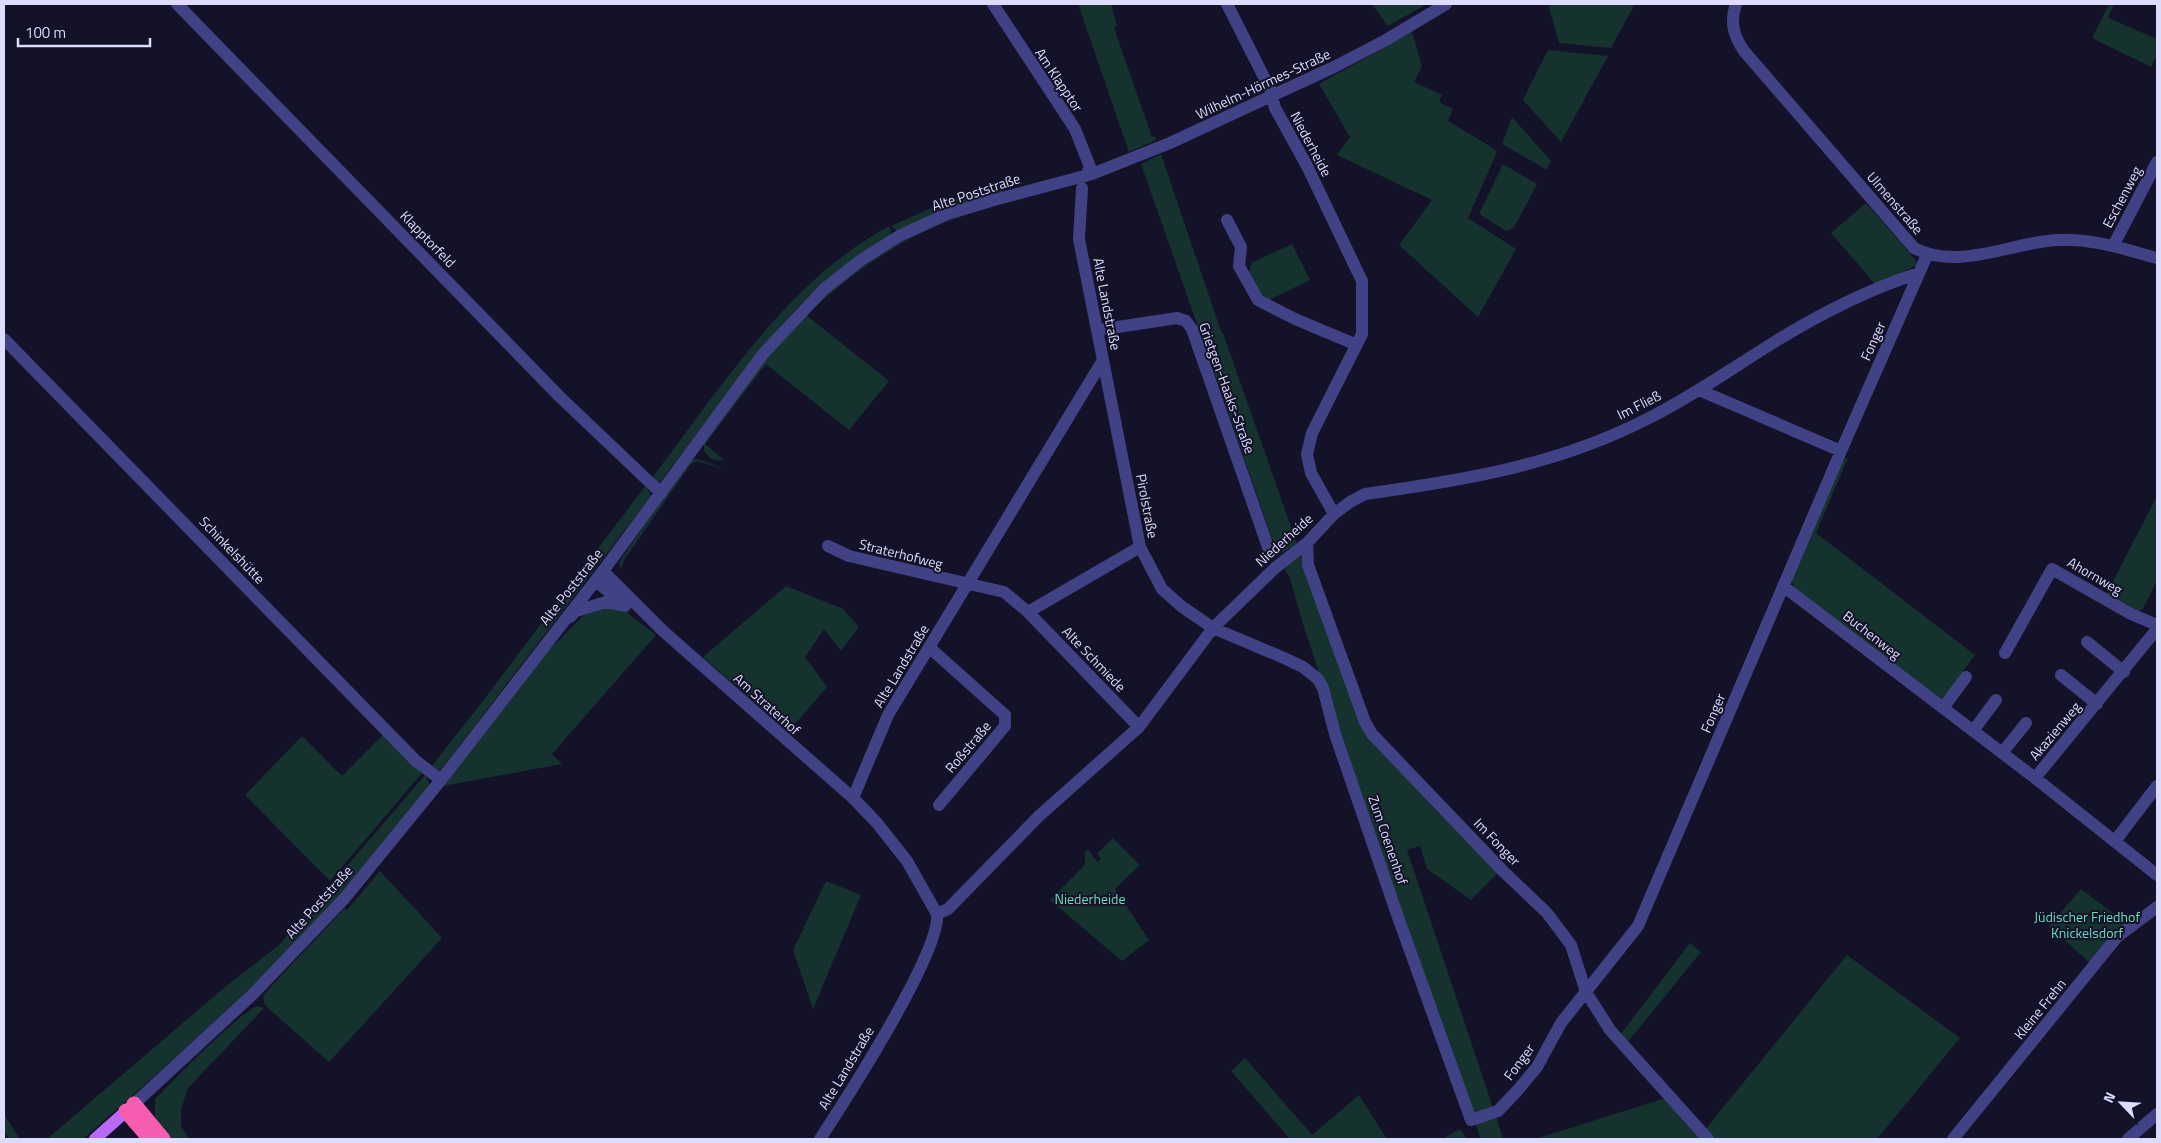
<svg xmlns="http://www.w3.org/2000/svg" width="2161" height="1143" viewBox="0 0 2161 1143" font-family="'Titillium Web',sans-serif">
	<rect width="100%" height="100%" fill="#141229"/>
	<path fill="#15322f" d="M1078,4H1111L1117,26L1114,28L1152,137L1155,136L1156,140L1129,152Z
		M1372,4H1427L1388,26Z
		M1548,4H1635L1611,48L1559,43Z
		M2109,4H2114L2108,18L2157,39V54L2151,67L2092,38Z
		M1412,32L1422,66L1414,82L1442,95L1439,102L1453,109L1448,121L1490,146L1497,152L1468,218L1516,249L1478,317L1399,245L1432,200L1337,155L1350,137L1319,84Z
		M1548,50L1608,56L1561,142L1523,100Z
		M1512,117L1551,161L1547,170L1502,144Z
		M1161,154L1222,334L1223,333L1297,544L1278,555L1141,164Z
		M1503,164L1537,184L1514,228L1506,231L1479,214Z
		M1002,188L1003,192L897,231L891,226L956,197Z
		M1053,190C1013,202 970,211 932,228C885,249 844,280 806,315L889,381L849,430L766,364L705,444L725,461L711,459L704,451V444C727,413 748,381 772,351C821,289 886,243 961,215C990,204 1023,198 1053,190Z
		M1866,203L1917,262V265L1876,285L1831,233Z
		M890,226L891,235L848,263L807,298L789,317L764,346L659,483L651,479C718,392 790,277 890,226Z
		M1292,244L1310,280L1269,300L1259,296L1249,274L1251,263Z
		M1848,458L1816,533L1975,655L1963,671L1966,674L1940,701L1794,589L1791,578L1842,460Z
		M695,459L701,460L727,470L697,461L690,465L624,560L621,571L619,562L688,463Z
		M646,485L651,496L440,771L431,767L482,702Z
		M2157,496V581L2143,609L2138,611L2107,593Z
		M1300,556L1361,722L1500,871L1471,900L1427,869L1420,846L1407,850L1493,1108L1475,1115L1379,853L1303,624L1290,578L1284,569Z
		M786,586L843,609L859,627L841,651L824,629L805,657L827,687L788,732L703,657Z
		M604,606L625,611L656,635L552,754L562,764L443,786L544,655L584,615Z
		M384,734L422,773L330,881L245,795L302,736L342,776Z
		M425,775L430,785C386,841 342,897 292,947C225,1014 154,1077 83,1139H47L225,987L279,945Z
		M1113,838L1140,865L1115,889L1149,940L1122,961L1050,900L1085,865V852L1088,849L1097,862L1101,859L1097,854Z
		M380,871L442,938L329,1062L268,1008L264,1003L263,995L345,908L347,910Z
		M826,881L861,895L813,1009L793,950Z
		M2081,889L2126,923L2090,963L2049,926Z
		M1690,943L1701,952L1627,1043L1620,1035Z
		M1847,955L1960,1038L1877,1139H1712L1704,1131Z
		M258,1006L264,1008L188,1088L181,1109V1126L189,1139H170L155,1120V1099C171,1083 242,1009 258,1006Z
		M1245,1058L1312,1135L1359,1095L1387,1139H1290L1231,1071Z
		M1666,1098L1702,1139H1535Z
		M4,1114L20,1139H9L4,1131Z
		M1496,1116L1503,1139H1481L1475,1123Z
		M1460,1129L1467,1139H1442Z"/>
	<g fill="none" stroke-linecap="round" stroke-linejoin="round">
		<path stroke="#404285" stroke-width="12" d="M177,4L560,397L661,493
			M993,4L1075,129L1090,167L1086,176
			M1227,4L1270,89L1275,108L1307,166L1362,281V334L1312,433L1307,454L1311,473L1334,514
			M1736,4C1730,22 1733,35 1744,51L1914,248C1959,271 2010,243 2056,240C2092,238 2123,249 2157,258
			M1082,188L1079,239L1140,547L1162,589L1181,606L1213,628L1284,658L1303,667L1318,679L1323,688L1335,734L1399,920L1471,1120L1498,1111L1517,1091L1537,1067L1561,1023L1638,926L1841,451L1927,255
			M1227,220L1241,247L1239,266L1258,300L1295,319L1357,345
			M2113,246L2157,162
			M1098,330L1177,318L1186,321L1192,329L1269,550
			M4,339L416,761L441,780
			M1699,390L1841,451
			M1307,543L1308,565L1365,722L1372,734L1503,871L1547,913L1571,945L1586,992L1610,1030L1708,1139
			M828,546L849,556L1004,592L1028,612L1139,727
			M603,571L663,631L853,798L877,823L907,861L937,914C941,952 845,1101 820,1139
			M596,581L624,605
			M1783,586L2035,778L2157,875
			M1028,612L1140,547
			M570,617L576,611L606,602L625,606
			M2087,642L2124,672
			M930,648L1005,715V726L939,805
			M2005,653L2052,569L2131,614L2157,625
			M2061,675L2097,704
			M1943,708L1966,677
			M1973,731L1996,700
			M2002,753L2026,723
			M2035,778L2157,629
			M853,798L888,715L1103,360
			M2115,841L2157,786
			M937,914L948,909L1039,816L1139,727L1213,628L1275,568L1307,543L1334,514L1350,502L1365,494C1466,480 1558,465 1649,418C1693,396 1734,367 1776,341C1820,314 1869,289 1919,273
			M134,1104L252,995L344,899L441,780L603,571L763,354L824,289L861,260L899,236L947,214L994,200L1092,174L1170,143L1334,67L1386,40L1446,4
			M1953,1139L2117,937L2157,907
			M2128,1139L2157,1114"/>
		<path stroke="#b869f7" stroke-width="12" d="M95,1139L132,1106"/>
		<path stroke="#f65db1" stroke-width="15" d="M134,1104L163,1139
			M126,1111L150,1139"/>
	</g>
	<g text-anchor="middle" stroke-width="4" stroke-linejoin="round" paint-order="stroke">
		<g font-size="14" fill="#dddcfd" stroke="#141229">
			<text transform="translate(1059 80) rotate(56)" y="5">Am Klapptor</text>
			<text transform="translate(1263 84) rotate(-25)" y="5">Wilhelm-Hörmes-Straße</text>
			<text transform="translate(1311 144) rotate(62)" y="5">Niederheide</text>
			<text transform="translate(976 192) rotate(-18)" y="5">Alte Poststraße</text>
			<text transform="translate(2122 197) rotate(-62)" y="5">Eschenweg</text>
			<text transform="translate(1895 203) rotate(49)" y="5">Ulmenstraße</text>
			<text transform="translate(428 239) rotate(46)" y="5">Klapptorfeld</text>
			<text transform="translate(1107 304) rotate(79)" y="5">Alte Landstraße</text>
			<text transform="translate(1873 341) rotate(-66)" y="5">Fonger</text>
			<text transform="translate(1227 388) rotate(70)" y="5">Grietgen-Haaks-Straße</text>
			<text transform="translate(1639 405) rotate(-27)" y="5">Im Fließ</text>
			<text transform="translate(1147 506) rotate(79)" y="5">Pirolstraße</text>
			<text transform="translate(1284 540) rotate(-42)" y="5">Niederheide</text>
			<text transform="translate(232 550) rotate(46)" y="5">Schinkelshütte</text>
			<text transform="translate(901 554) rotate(14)" y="5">Straterhofweg</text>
			<text transform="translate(2095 576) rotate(30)" y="5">Ahornweg</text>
			<text transform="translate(571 587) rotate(-52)" y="5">Alte Poststraße</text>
			<text transform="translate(1872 635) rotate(38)" y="5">Buchenweg</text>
			<text transform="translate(1094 659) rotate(46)" y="5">Alte Schmiede</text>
			<text transform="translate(901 666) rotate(-59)" y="5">Alte Landstraße</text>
			<text transform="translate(767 704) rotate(42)" y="5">Am Straterhof</text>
			<text transform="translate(1713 713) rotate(-67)" y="5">Fonger</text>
			<text transform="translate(2055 731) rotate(-50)" y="5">Akazienweg</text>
			<text transform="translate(968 747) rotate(-50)" y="5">Roßstraße</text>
			<text transform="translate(1388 840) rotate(71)" y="5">Zum Coenenhof</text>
			<text transform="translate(1497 842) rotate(46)" y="5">Im Fonger</text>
			<text transform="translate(319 902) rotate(-48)" y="5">Alte Poststraße</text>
			<text transform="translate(2040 1009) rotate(-51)" y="5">Kleine Frehn</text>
			<text transform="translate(1519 1062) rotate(-54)" y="5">Fonger</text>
			<text transform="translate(846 1068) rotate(-59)" y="5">Alte Landstraße</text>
		</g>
		<g font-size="14" fill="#6adbb7" stroke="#141229">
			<text x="1090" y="904">Niederheide</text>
			<text x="2087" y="922">Jüdischer Friedhof<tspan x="2087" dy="16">Knickelsdorf</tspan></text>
		</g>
	</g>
	<rect width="2161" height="1143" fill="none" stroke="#dddcfd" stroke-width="10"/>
	<g transform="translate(2121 1103) rotate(295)" stroke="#141229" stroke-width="4" paint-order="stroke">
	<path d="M0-4L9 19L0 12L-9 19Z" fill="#dddcfd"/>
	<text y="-8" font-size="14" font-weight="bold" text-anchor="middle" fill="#dddcfd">N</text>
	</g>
	<path d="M18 38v8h132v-8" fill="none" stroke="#dddcfd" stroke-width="2.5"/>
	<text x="25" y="38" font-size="15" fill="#dddcfd" stroke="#141229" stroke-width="4" paint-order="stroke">100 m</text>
</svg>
